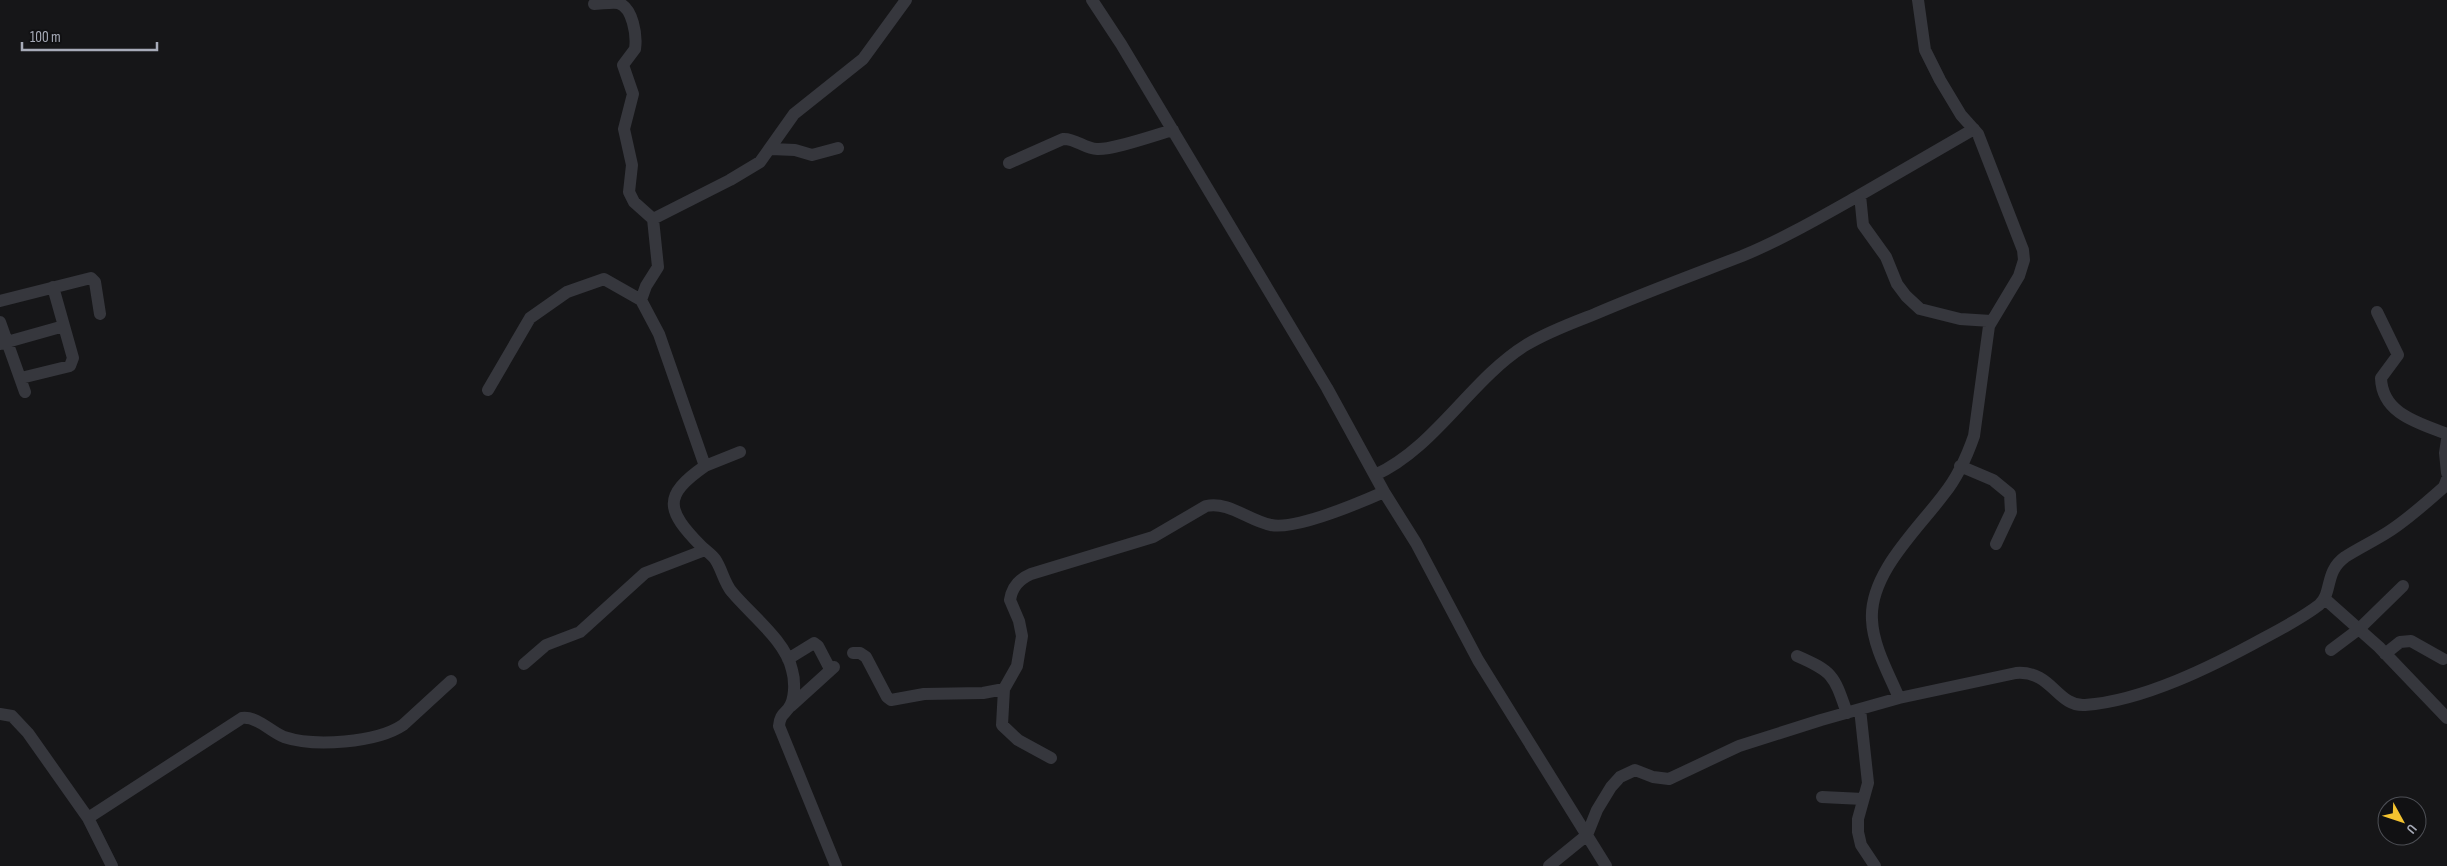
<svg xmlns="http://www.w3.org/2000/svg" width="2447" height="866" viewBox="0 0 2447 866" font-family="'Sofia Sans Condensed',sans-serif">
	<rect width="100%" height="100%" fill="#161618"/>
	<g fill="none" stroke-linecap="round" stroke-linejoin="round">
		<path stroke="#36373d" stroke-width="12" d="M1092,0L1121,44L1327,388L1384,492L1416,543L1478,660L1606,866
			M594,4C601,4 611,2 618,3C633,7 637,36 635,49L623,65L633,94L624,129L632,165L629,192L634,202L653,219L730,180L760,162L794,114L863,59L906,0
			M771,149L795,150L812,155L838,148
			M1009,163L1063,139C1075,138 1085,149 1097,149C1113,150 1155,135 1173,130
			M1860,195L1974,129
			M653,219L658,267L646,286L641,300L659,334L705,466C662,496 666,510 701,546C705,550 711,554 715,559C722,569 724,583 732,592C751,615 786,641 792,670C795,680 795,695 791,704C787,714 780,712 779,726L836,866
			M0,301L91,278L95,282L100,314
			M2377,312L2398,355L2381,378C2382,414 2419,423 2447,434
			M0,322L25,392
			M0,344L64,326
			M21,378L70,366L73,358L53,287
			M488,390L530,318L567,292L604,279L641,300
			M2447,440L2445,453L2447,473
			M705,466L740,452
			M1960,466L1993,480L2010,494L2011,512L1996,544
			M1375,475C1435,448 1471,379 1526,345C1547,332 1572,323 1595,314C1644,293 1693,275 1742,256C1783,239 1821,217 1860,195L1863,225L1886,257L1897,284L1906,296L1920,309L1960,319L1991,321
			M2325,599L2379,647L2447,718
			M2331,650L2359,629L2403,586
			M853,653H860L866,657L887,697L891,700L924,694L983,693L1004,689
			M2385,654L2400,642L2411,641L2443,659
			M1797,656C1834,672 1834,676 1847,713
			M788,659L814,643L818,646L830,669
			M524,664L546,645L580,632L645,573L705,550
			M1899,698C1889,674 1873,646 1872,620C1869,573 1919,528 1944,494C1957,478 1967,456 1974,436L1989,326L2019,276L2024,260L2023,250L1978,134L1961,115L1940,80L1925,50L1918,0
			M791,706L834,667
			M1860,709L1868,783L1858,819V832L1861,845L1875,866
			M0,714L12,716L28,733L88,818L112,866
			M1051,758L1018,740L1002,725L1004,689L1017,666L1022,636L1019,621L1010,600C1012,587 1019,579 1031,574L1153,537L1206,506C1229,501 1249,521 1271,525C1297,530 1359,503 1384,492
			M1822,797L1863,799
			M88,818L242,718C257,716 271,732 284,737C314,747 376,743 403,725L451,681
			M1549,866L1587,835L1597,810L1611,787L1620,777L1635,770L1653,777L1669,779L1739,746L1821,720L1899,698L2016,673C2052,670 2057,707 2085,705C2143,701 2213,666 2264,638C2283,628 2302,618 2319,605C2333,593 2324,572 2345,557C2359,548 2374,541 2388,532C2407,520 2426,503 2444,487L2447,479"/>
	</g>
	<g transform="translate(2402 821) rotate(130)"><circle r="24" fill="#111113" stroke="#4d4f55"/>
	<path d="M0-4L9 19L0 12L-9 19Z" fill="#f5c430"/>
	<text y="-8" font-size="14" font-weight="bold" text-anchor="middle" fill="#a7abb8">U</text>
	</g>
	<path d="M22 42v8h135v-8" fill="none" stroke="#a7abb8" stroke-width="2.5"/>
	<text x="30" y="42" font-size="15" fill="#a7abb8" stroke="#111113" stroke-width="4" paint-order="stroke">100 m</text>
</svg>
